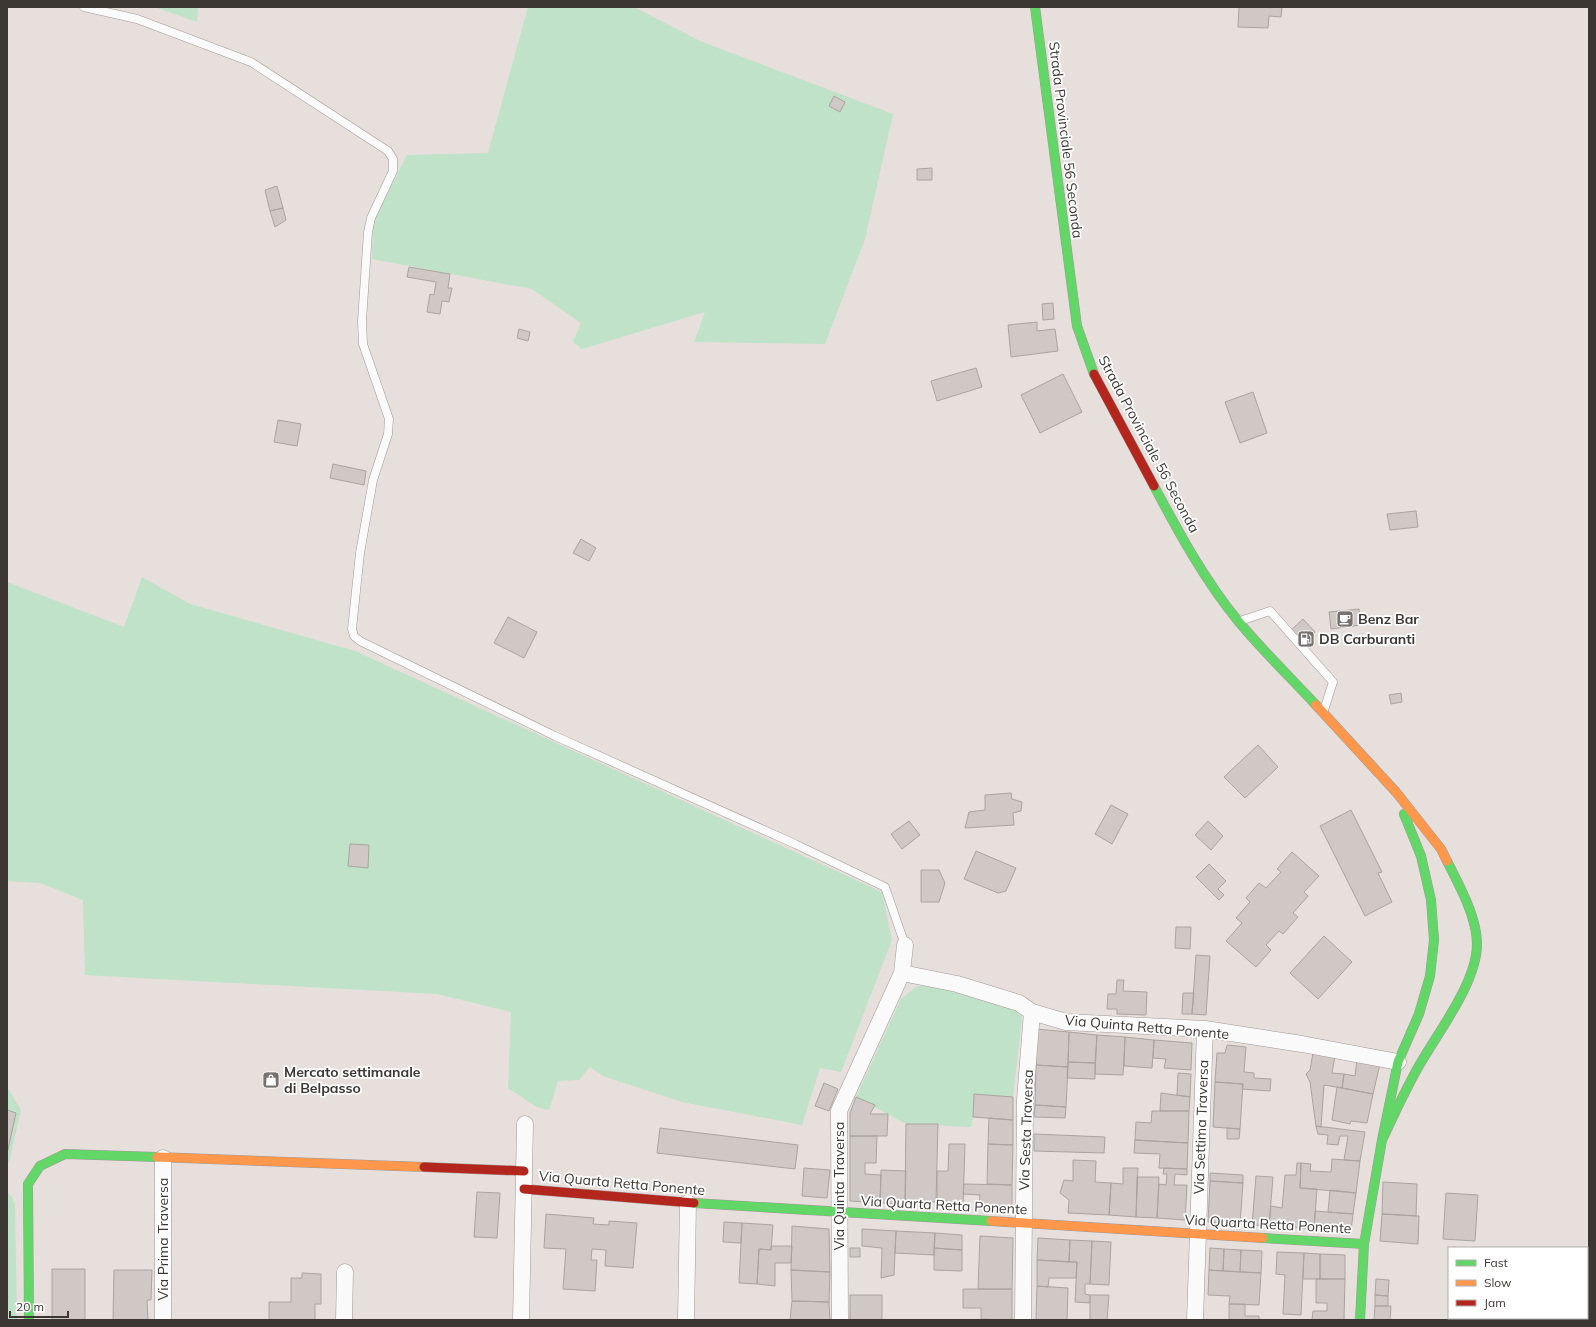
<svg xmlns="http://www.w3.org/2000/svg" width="1596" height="1327" viewBox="0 0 1596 1327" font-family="Mulish,sans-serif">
	<rect width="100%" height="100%" fill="#e7dfdb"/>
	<path fill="#bfe2c8" d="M154,7H198L197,22Z
		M528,7H634L700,41L893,114L865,239L825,344L694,342L705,312L582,349L573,342L581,323L532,289L372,259L373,222L407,155L488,153Z
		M142,577L190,604L355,651L882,892L892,940L841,1072L820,1068L802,1125L682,1102L603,1076L590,1067L579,1080L558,1081L549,1110L537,1107L508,1088L511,1012L437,994L85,975L83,900L40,883L7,881V582L124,627Z
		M925,984L1015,1009L1022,1016L1013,1097L974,1094L973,1117L971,1127L906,1124L856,1097L901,999L916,987Z
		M7,1087L21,1110L9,1163H7Z
		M7,1192L12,1197L15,1205L17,1320H7Z"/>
	<path fill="#cfc8c5" stroke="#aaa4a1" d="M1239,7H1282L1281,17L1269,16L1268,28L1238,27Z
		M834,96L845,102L840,112L829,106Z
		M932,168V180H917V169Z
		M277,186L283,208L270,211L265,190Z
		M283,208L286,220L275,227L270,211Z
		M409,267L450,274L448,288H452L449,302L442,301L440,314L427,312L430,294L434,295L436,282L407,277Z
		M1053,303L1054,319L1043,320L1042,304Z
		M1037,322V331L1055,329L1058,351L1011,357L1008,325Z
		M519,329L530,332L528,341L517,338Z
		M976,368L982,387L937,401L931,381Z
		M1063,374L1082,412L1040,433L1021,395Z
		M1253,392L1267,433L1240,443L1225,402Z
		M278,420L301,424L297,446L274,442Z
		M333,464L366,471L364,485L330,478Z
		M1416,511L1418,527L1390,530L1387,514Z
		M581,539L596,548L589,561L573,553Z
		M1359,609L1361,625L1331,629L1329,612Z
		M508,617L537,632L524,658L494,643Z
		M1303,619L1315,632L1298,648L1286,635Z
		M1401,693L1402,702L1391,704L1389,695Z
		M1258,745L1278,767L1245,798L1224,777Z
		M1011,793L1012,799L1022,802L1021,811L1013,813L1014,825L965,828L969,812L985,810V795Z
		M1111,805L1128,814L1112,844L1095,834Z
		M1351,810L1382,872L1378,873L1392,902L1365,916L1320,826Z
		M909,821L920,835L902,849L891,834Z
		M1208,821L1223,836L1211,850L1195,835Z
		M350,844L369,845L368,868L348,866Z
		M976,851L1016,868L1006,891L998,893L964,879Z
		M1292,852L1319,876L1304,892L1308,896L1293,913L1298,917L1283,934L1279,931L1266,945L1271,950L1256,967L1226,941L1242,923L1236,918L1250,902L1246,898L1259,883L1266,888L1281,872L1277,869Z
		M1209,864L1226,881L1218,889L1224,895L1219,900L1196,877Z
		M921,870H939L945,883L939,902H921Z
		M1176,927H1191L1190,949L1175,948Z
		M1324,936L1352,962L1318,999L1290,973Z
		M1196,955L1210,956L1206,1015L1192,1014Z
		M1117,980H1124L1123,991L1147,992L1146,1015L1117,1014V1009H1107L1108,994H1116Z
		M1183,993H1194L1192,1014H1182Z
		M1036,1029L1069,1032L1068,1067L1036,1065Z
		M1069,1032L1097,1035L1095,1063L1068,1062Z
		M1097,1035L1125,1037L1123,1075L1095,1074Z
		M1125,1037L1154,1040L1152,1068L1124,1066Z
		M1154,1040L1192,1043L1191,1070L1164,1068L1166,1059L1153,1058Z
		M1227,1045L1246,1047L1244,1072L1254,1073V1078L1271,1079L1270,1091L1242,1089L1243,1084L1215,1082L1217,1053H1225Z
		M1313,1053L1335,1056L1332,1073L1344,1074L1342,1088L1324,1085L1321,1127L1316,1126L1310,1082L1306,1074L1310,1070Z
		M1357,1059L1380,1064L1373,1094L1342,1088L1344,1074L1355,1076Z
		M1068,1062L1095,1063V1079L1067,1078Z
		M1036,1065L1068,1067L1066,1107L1035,1105Z
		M1178,1073L1191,1074L1190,1097L1177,1095Z
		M1215,1082L1243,1084L1240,1129L1213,1127Z
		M824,1083L838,1089L829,1111L815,1106Z
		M1337,1087L1373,1094L1367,1123L1351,1121L1350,1124L1332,1120Z
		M1161,1093L1190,1097L1189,1111H1160Z
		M974,1094L1013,1097V1120L973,1117Z
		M856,1097L875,1105L870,1114H888L887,1136H850V1113Z
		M1035,1105L1066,1107L1065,1118L1034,1117Z
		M7,1110L16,1113L7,1154Z
		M1152,1111H1189L1188,1143L1135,1140L1136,1122L1151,1123Z
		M989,1118L1013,1120V1145L988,1144Z
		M906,1124H938L936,1202L905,1201Z
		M1316,1126L1365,1132L1360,1161L1344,1160L1348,1136H1340L1338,1145L1327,1144L1328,1135L1318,1134Z
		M660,1128L798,1145L795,1169L657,1153Z
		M1227,1128L1240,1129L1239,1139H1227Z
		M1034,1134L1105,1137L1104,1153L1034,1151Z
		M850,1136H877L876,1163H865V1174L881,1175L880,1203L850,1201Z
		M1135,1140L1188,1143L1187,1169L1159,1168L1160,1154L1134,1153Z
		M949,1144H965L963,1207L937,1206V1171H948Z
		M988,1144L1013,1145L1012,1185L987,1184Z
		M1332,1159L1360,1161L1356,1193L1300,1188L1301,1163L1311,1164L1310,1171L1331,1172Z
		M1073,1160L1096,1161L1095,1182L1111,1183L1109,1215L1068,1213L1069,1200L1060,1193L1064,1180L1073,1181Z
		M1297,1163H1301L1300,1188L1317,1189L1314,1229L1269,1226L1271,1206L1282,1208L1285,1175H1296Z
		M804,1168L830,1170L827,1198L802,1196Z
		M1123,1168H1138L1136,1217L1109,1215L1111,1183L1123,1184Z
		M1164,1168L1187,1169V1175L1175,1174L1174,1185H1187L1185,1220L1157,1218L1159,1184L1166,1185L1167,1174H1163Z
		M881,1170L906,1171L905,1204L880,1203Z
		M1210,1173L1243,1175V1183L1210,1181Z
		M1256,1176L1273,1177L1269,1226L1252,1225Z
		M1137,1177H1159L1157,1218L1136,1217Z
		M1210,1181L1243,1183L1240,1224L1208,1222Z
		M1383,1182L1417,1184L1416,1216L1382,1214Z
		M964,1184L1012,1185V1210L979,1208L980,1195L963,1194Z
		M1330,1190L1356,1193L1353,1214L1328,1212Z
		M477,1192L500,1193L497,1238L474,1237Z
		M1446,1193L1478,1195L1475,1241L1443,1239Z
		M1315,1211L1353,1214L1351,1231L1314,1229Z
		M546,1214L594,1218L593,1224L609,1225V1221L637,1223L633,1268L605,1266L606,1250L592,1249L591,1260H597L595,1291L563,1289L566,1249L544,1248Z
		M1382,1214L1419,1216L1418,1244L1380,1241Z
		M724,1222L742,1223L741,1243L723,1242Z
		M742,1223L773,1225L771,1250L759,1249L757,1284L739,1283Z
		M792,1226L829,1229L830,1272L791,1270Z
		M862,1229L896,1231L894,1275L881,1278L882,1248L862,1246Z
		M896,1231L935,1233L934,1255L895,1253Z
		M935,1233L962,1235V1250L934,1248Z
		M980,1236L1013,1238L1012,1289H978Z
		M1038,1238L1070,1240L1069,1262L1037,1260Z
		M1070,1240L1092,1241L1090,1284H1085V1294L1090,1295V1303L1075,1302L1077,1262H1069Z
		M1092,1241L1111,1242L1109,1285L1090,1284Z
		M771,1246H792L791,1263H775V1286L757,1284L759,1249L771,1250Z
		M850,1248H860V1257H850Z
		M934,1248L962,1250V1271L934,1270Z
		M1210,1248L1224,1249L1223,1271L1209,1270Z
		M1224,1249L1241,1250L1240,1272L1223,1271Z
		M1241,1250L1262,1251L1261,1273L1240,1272Z
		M1277,1252L1304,1253L1301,1315L1283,1314L1285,1275L1276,1274Z
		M1304,1253L1320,1254V1279H1303Z
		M1320,1254L1345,1255V1279H1320Z
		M1037,1260L1077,1262L1076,1278H1049L1048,1287L1037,1286Z
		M52,1269H85V1320H52Z
		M114,1270H152L151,1300H147L148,1320H113Z
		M791,1270L830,1272L829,1302L792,1301Z
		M1209,1270L1261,1273L1259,1305L1229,1304L1230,1296L1208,1295Z
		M302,1273L321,1274V1304H315V1320H269V1302H291V1278H302Z
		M1316,1279H1345L1344,1320H1312L1313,1311H1327V1303H1316Z
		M1376,1279L1389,1280L1388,1296L1375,1295Z
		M1037,1286L1068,1288L1067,1320H1036Z
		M963,1289H1012V1320L981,1319V1308H963Z
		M850,1295H882V1320H850Z
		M1090,1295H1109L1107,1320H1090Z
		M1375,1295L1388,1296V1306H1375Z
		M792,1301L829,1302L830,1320H790Z
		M1229,1304H1245V1316H1259V1320H1229Z
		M1375,1306H1391L1390,1320H1374Z"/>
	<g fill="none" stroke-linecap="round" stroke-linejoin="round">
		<g stroke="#a09996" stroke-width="9">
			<path id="lane" d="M84,7L137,19L251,62L388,151L393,159V171L371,218L368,232L362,321L363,344L389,419L388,434L373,480L360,553L352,629L354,636L360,641L555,736L795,844L885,887L905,945
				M1240,621L1270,611L1333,682L1324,710"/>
		</g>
		<g stroke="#a09996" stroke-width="17">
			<path id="street" d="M902,973L957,984L1019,1003L1032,1012L1066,1022L1205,1029L1302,1044L1398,1062
				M163,1158V1320
				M344,1320L345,1272
				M521,1320L525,1124
				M686,1320L688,1203
				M840,1320L839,1111L902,973L905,945
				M1023,1320L1025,1100L1032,1012
				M1195,1320L1205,1029"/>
		</g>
		<g stroke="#a09996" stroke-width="10">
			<path id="fast" d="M1035,7L1077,326L1094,374
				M1154,486C1179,533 1205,581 1239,622C1263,651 1290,677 1316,705
				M1382,1140C1394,1115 1406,1088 1420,1064C1439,1031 1477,982 1477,944C1477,917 1459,885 1447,861
				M694,1203L991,1221
				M1263,1238L1364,1244
				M29,1320L28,1184L40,1166L65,1154L157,1157
				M1360,1320L1364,1244L1382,1140L1398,1062L1419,1014L1430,976L1434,940L1431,900L1421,856L1404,814"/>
		</g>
		<g stroke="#a09996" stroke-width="10">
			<path id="slow" d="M1316,705L1396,792L1441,849L1447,861
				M157,1157L424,1167
				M991,1221L1263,1238"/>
		</g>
		<g stroke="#a09996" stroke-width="10">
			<path id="jam" d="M1094,374L1154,486
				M424,1167L524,1171
				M524,1189L694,1203"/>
		</g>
		<use href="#lane" stroke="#fbfafa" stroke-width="8"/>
		<use href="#street" stroke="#fbfafa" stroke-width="16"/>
		<use href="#fast" stroke="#63d668" stroke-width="9"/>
		<use href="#slow" stroke="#ff974d" stroke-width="9"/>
		<use href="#jam" stroke="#b3261e" stroke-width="9"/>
	</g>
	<defs>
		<g id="cafe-square" transform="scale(0.9)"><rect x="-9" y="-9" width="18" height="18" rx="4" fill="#78726e" stroke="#fff"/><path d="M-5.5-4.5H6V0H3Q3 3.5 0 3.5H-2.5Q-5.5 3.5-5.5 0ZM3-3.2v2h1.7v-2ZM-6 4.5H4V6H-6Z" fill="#fff"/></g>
		<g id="fuel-square" transform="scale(0.9)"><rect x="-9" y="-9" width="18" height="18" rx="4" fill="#78726e" stroke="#fff"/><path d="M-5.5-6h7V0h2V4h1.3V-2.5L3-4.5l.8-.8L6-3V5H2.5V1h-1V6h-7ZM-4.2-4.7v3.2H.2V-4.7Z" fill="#fff"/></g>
		<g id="shop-square" transform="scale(0.9)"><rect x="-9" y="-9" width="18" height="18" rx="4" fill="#78726e" stroke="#fff"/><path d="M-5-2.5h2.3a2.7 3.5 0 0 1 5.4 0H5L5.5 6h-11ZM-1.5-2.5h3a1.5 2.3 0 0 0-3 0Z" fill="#fff"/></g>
	</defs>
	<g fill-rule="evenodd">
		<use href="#cafe-square" x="1345" y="619"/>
		<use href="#fuel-square" x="1306" y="639"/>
		<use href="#shop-square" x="271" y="1080"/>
	</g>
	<g text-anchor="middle" stroke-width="3.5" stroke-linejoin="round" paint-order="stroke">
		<g font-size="14" fill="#3d3734" stroke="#fff">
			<text transform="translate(1066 140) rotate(83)" y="5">Strada Provinciale 56 Seconda</text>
			<text transform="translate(1149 444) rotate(62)" y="5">Strada Provinciale 56 Seconda</text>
			<text transform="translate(1147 1027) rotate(5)" y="5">Via Quinta Retta Ponente</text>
			<text transform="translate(1201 1127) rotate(-88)" y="5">Via Settima Traversa</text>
			<text transform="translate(1026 1130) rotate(-88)" y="5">Via Sesta Traversa</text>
			<text transform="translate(622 1183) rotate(5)" y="5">Via Quarta Retta Ponente</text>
			<text transform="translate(839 1186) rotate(-90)" y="5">Via Quinta Traversa</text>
			<text transform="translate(944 1205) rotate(3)" y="5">Via Quarta Retta Ponente</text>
			<text transform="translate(1268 1224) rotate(3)" y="5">Via Quarta Retta Ponente</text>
			<text transform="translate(163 1239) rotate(-90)" y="5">Via Prima Traversa</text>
		</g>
		<g font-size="14" font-weight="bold" fill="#3d3734" stroke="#fff" text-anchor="start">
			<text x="1358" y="624">Benz Bar</text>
			<text x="1319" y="644">DB Carburanti</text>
			<text x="284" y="1077">Mercato settimanale<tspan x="284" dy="16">di Belpasso</tspan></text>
		</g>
	</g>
	<rect width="1596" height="1327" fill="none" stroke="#3d3734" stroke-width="16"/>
	<rect x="1448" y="1247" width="140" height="72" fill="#ffffff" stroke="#b1afae"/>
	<rect x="1456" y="1260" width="20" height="6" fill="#63d668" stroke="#b1afae"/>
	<text x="1484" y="1267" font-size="12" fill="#3d3734">Fast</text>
	<rect x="1456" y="1280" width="20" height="6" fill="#ff974d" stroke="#b1afae"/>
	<text x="1484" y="1287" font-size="12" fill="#3d3734">Slow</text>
	<rect x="1456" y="1300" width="20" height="6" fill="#b3261e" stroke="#b1afae"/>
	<text x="1484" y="1307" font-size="12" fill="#3d3734">Jam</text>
	<path d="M10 1311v6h58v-6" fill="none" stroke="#3d3734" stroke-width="2"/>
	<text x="16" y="1311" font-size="12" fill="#3d3734" stroke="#ffffff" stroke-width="3" paint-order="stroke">20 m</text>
</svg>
